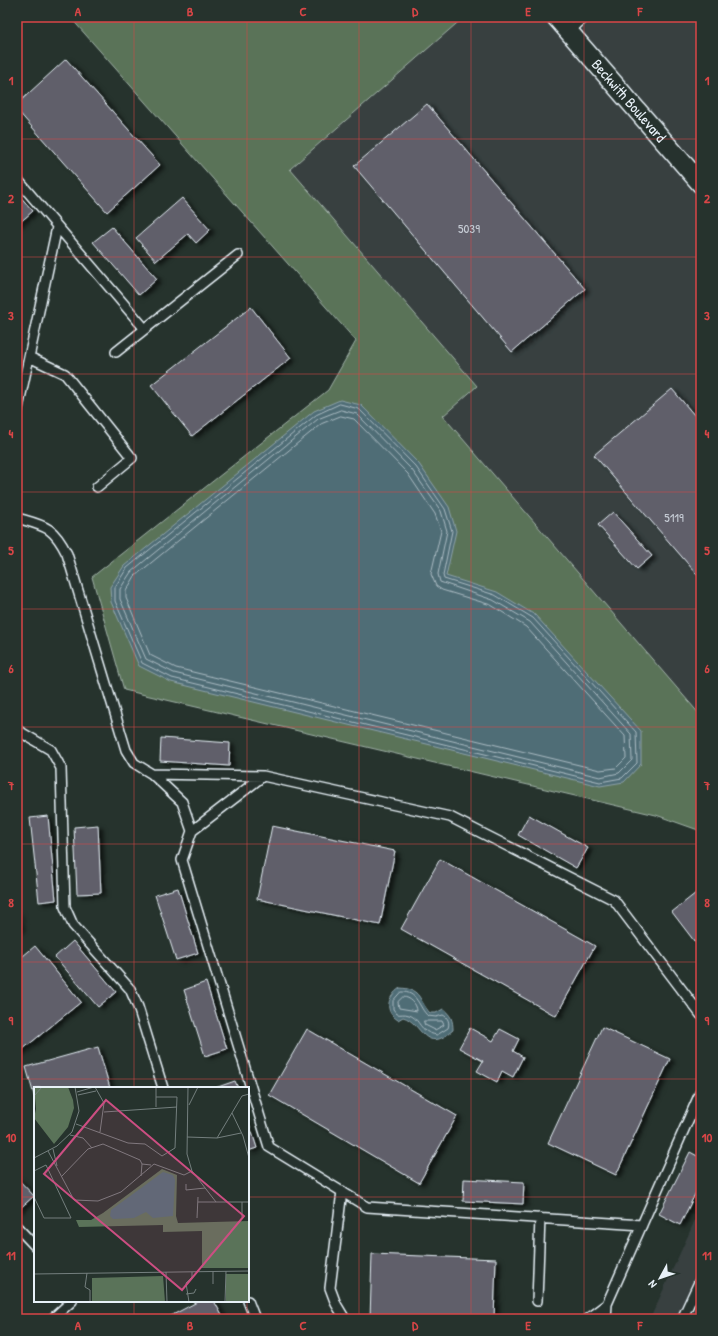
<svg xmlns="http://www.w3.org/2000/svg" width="718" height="1336" viewBox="0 0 718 1336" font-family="'Patrick Hand',sans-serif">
	<defs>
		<filter id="shadow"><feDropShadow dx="4.5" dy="2.5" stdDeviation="2" flood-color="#0009"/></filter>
	</defs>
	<rect width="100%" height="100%" fill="#26332d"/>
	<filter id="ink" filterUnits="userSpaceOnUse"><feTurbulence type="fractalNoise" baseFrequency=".025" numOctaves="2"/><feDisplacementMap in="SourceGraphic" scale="8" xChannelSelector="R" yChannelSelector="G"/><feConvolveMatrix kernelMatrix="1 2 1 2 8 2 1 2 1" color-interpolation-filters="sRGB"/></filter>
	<g filter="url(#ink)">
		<path fill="#374040" d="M70,17H701V740L356,341Z
			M701,1207V1319H650Z"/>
		<path fill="#5a7359" stroke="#a1b2a8" d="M70,17H464L290,169L477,386L443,416L701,716V831L656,815L124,690L92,577L328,390L356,341Z"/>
		<path fill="#506d76" stroke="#8da2aa" d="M340,400L361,405L419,464L449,507L456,531L446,576L497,592L535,615L641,731V764L624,782L600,786L171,682L139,666L111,602L110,587L124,566L314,411Z
			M400,988C422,989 418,1000 430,1013H436L443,1009C451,1015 453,1020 453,1030C424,1056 422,1022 403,1017L398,1020C383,1011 388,996 400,988Z"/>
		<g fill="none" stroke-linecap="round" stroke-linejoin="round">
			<path stroke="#abbcc4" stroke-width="1" d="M340,404L359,409L416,467L445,509L452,531L443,575L444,579L495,595L533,618L636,732L637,763L622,778L600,782L172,678L142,663L115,601V587L127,568L316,415Z
				M341,410L357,414L412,470L441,511L447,531L438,574L440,582L493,600L530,622L631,734L632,760L619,773L600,777L174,673L146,659L120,599V589L131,572L318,419Z
				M341,416L354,419L408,474L435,514L441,531L431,574L436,586L442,590L491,605L526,627L625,736L626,758L616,768L600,770L176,668L150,655L126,598V591L135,576L321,424Z
				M401,992C418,991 418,1007 428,1016L436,1017L443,1015C448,1017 450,1023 448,1028L437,1035C418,1032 421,1019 409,1015C404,1013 401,1015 397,1014L393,1009V1001Z
				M403,997C410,997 417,1004 417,1011L399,1008L398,1002Z
				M424,1021H442L444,1025L435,1030L425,1025Z"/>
		</g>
		<path fill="#605f6b" stroke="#e8f1f8" filter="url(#shadow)" d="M66,59L160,165L107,212L17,110V104Z
			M427,104L585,289L512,352L354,166Z
			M17,193L33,211L17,225Z
			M182,198L210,230L196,243L188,234L156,261L136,238Z
			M112,227L157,279L139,295L93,242Z
			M251,307L291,358L192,436L151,385Z
			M672,389L701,423V579L594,455Z
			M613,512L652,556L637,569L598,525Z
			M161,738L230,743L229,766L160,761Z
			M529,815L588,848L576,868L518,835Z
			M48,816L56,900L39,902L30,818Z
			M98,825L101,893L77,894L74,827Z
			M272,826L395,851L380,925L257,899Z
			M440,859L595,946L556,1016L401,929Z
			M178,888L198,953L176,960L155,895Z
			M701,889V950L672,912Z
			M17,911L20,930H17Z
			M73,941L116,992L98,1007L55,957Z
			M35,946L81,1002L17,1054V961Z
			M206,982L227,1049L205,1056L184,990Z
			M602,1027L670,1059L616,1175L548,1143Z
			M470,1028L493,1041L500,1029L519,1039L513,1051L523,1057L513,1077L502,1071L497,1082L477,1071L483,1061L459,1048Z
			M307,1029L457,1116L419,1183L269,1095Z
			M98,1047L110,1088H35V1099L26,1067Z
			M235,1081L238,1088H215Z
			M248,1120L257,1148L248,1151Z
			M690,1152L701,1158V1182L680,1225L659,1214Z
			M17,1178L34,1196L17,1211Z
			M464,1179L524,1182L523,1204L463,1201Z
			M372,1254L496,1259L494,1319H370Z
			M199,1301H214L224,1319H165Z"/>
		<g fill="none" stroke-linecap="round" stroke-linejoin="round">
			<g stroke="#e8f1f8" stroke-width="12">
				<path id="service" d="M569,31L585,17
					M17,179L145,329
					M116,352L238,255
					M29,357L65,374L132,458L97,487
					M17,413L57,227
					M17,518C45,526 53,526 67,554L126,750L134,763L152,774L263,776L450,817L614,900L701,1015
					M17,730L51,750L61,768L65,907L73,925L130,989L138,1007L163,1088
					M152,774L182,802L192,831L182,860L269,1147L367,1207L642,1225
					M192,831L263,776
					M342,1191L330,1288L336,1304L345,1319
					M17,1227L35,1246
					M248,1301L255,1319
					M537,1301L540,1218
					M52,1319L72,1301
					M587,1319L607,1304
					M606,1319L607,1304L701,1091
					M682,1319L701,1278"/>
			</g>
			<g stroke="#e8f1f8" stroke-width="21">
				<g id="minor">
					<path id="s1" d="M556,17L701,184"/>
				</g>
			</g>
			<use href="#service" stroke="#26332d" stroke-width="9"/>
			<use href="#minor" stroke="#26332d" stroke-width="18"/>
		</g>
	</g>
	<path fill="none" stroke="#d94647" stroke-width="1" stroke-opacity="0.55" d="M134,17V1088M247,17V1088M359,17V1319M471,17V1319M584,17V1319M17,139H701M17,257H701M17,374H701M17,492H701M17,609H701M17,727H701M17,844H701M17,962H701M17,1079H701M17,1197H35M248,1197H701M134,1301V1319M247,1301V1319"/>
	<g text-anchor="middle" stroke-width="4" stroke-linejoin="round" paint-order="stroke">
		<g font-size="13" fill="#c6ccd5">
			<text x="469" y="233">5039</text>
			<text x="674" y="522">5119</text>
		</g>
		<g font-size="15" fill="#e8f1f8" stroke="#26332d">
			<text dy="5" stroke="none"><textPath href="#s1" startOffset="111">Beckwith Boulevard</textPath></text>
		</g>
	</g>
	<g transform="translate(34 1087)">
		<rect width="215" height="215" fill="#26332d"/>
		<path d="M0,0H34L39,13L40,21L34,40L20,57L0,31L2,22ZM128,82L143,88L142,129L144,136L215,134V181H168V144L129,145V138L45,140L42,133H57L69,126ZM192,187H215V215H192ZM129,189L131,215H58V191Z" fill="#5a7359"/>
		<path d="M129,85L139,88L141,93L139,129L119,131L112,125L100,131L79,132L76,129L77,123Z" fill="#506d76"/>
		<path fill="none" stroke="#747f7e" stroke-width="1" d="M61,0L70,16L66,45M154,0L153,67L158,84L182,115M43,5L60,0M44,8L62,4M0,9L8,0M155,18L164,0M122,20V0M70,25L143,20M198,26L209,49L215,71M42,37L94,56L111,57L128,69L141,61L143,10H122M36,48L49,51L58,61M153,50L183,51L207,46M183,51L208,9L215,7M19,62L23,79M14,64L40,113L64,114L87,105L120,77L150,88L158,84M0,71L23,59L38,45L45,24L41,0M0,84L12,78L37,131H10L0,110M28,89L54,62L69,57L106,73L108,77L117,78M107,89L108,77M152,97V103L171,101M164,115H215M208,115V130M163,131L164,110M179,184V197M132,185L133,215M53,186L51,200L56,203V215M0,187L215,184M152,207L160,206L162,202M155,215L152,196L158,190V185M191,215L192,184"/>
		<path fill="#cc4e82" fill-opacity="0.15" stroke="#cc4e82" stroke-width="2" d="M72,13L210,129L148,203L10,87Z"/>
		<rect width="215" height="215" fill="none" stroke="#e8f1f8" stroke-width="2"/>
	</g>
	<rect width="718" height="1336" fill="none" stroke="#26332d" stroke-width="44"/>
	<g transform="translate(660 1278) rotate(230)" stroke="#26332d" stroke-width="3" paint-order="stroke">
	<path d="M0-3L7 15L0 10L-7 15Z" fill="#e8f1f8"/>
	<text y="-6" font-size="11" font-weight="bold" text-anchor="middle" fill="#e8f1f8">N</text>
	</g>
	<rect x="22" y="22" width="674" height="1292" fill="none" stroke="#d94647" stroke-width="1.5"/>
	<g font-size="13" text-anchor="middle" font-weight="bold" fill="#d94647">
		<text x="78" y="16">A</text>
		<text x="190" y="16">B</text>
		<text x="303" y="16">C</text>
		<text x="415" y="16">D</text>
		<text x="528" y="16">E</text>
		<text x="640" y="16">F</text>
		<text x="11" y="85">1</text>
		<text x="707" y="85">1</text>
		<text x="11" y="203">2</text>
		<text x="707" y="203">2</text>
		<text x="11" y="320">3</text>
		<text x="707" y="320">3</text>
		<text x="11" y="438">4</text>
		<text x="707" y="438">4</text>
		<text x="11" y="555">5</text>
		<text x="707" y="555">5</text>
		<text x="11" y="673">6</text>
		<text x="707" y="673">6</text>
		<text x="11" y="790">7</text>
		<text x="707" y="790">7</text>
		<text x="11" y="907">8</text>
		<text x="707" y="907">8</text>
		<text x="11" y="1025">9</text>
		<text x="707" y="1025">9</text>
		<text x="11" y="1142">10</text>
		<text x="707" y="1142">10</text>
		<text x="11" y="1260">11</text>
		<text x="707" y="1260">11</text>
		<text x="78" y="1330">A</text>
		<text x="190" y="1330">B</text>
		<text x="303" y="1330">C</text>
		<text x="415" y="1330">D</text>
		<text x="528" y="1330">E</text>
		<text x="640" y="1330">F</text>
	</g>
</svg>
